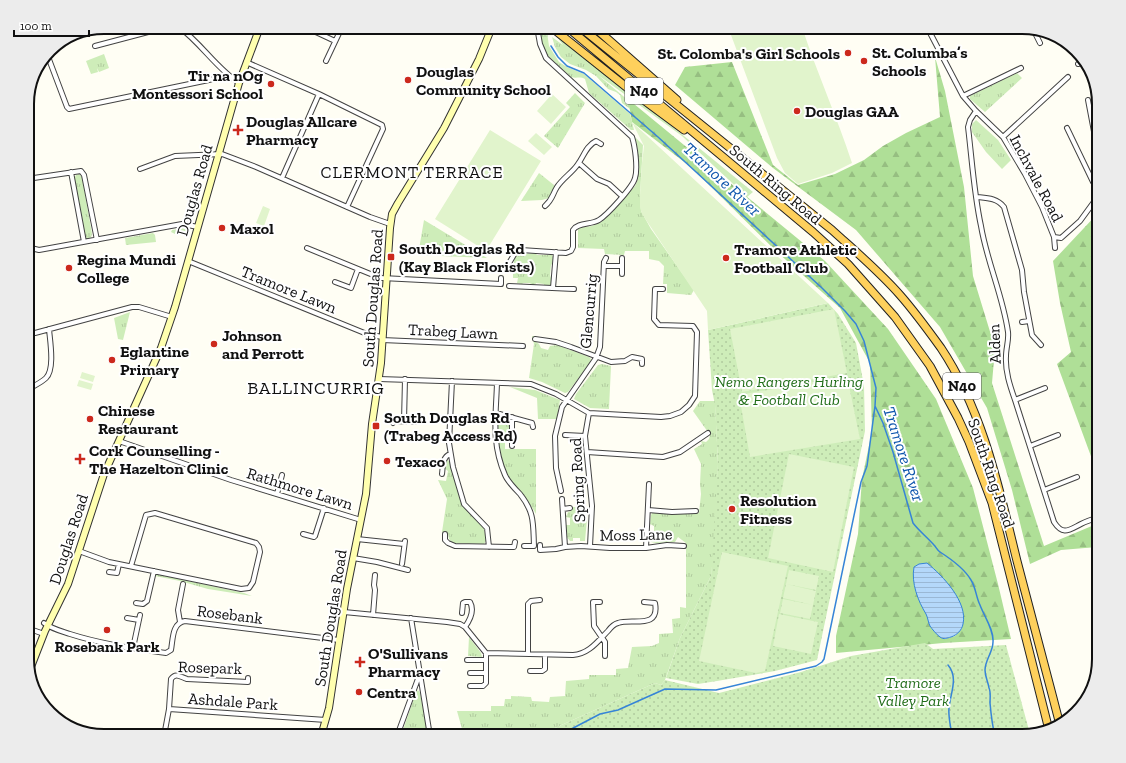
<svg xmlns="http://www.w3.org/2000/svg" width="1126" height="763" viewBox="0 0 1126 763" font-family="'Zilla Slab',serif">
	<defs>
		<pattern id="grass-tufts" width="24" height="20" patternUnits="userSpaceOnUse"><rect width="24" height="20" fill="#ceedb9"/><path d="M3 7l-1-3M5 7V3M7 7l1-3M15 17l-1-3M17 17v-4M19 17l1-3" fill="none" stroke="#b0ca9e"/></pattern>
		<pattern id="forest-firs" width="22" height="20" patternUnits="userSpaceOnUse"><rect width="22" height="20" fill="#afdf97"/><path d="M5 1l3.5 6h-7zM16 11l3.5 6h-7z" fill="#96be81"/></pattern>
		<pattern id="park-dots" width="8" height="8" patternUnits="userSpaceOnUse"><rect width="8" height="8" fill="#ceedb9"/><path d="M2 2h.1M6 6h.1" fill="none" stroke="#b0ca9e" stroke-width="1.8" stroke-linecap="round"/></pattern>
		<pattern id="water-rules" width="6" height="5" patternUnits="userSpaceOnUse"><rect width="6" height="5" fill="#b4d8fa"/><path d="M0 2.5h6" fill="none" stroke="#9ab8d5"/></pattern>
	</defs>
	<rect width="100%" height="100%" fill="#fffef4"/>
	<path fill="url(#grass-tufts)" d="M545,32H547L549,46L559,62L567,67L584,74L630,114L634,130H631L589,93L585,79C580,76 576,79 571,77L546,54L543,47L540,33Z
		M552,37L563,45L557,37C623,87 689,139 753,192L747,197L682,136L598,75L629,101L630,109L622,103L620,95L616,92L608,89L596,76L586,70L570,64L561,57L555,47Z
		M104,54L109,68L99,72L97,68L98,72L91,74L86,61Z
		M1017,73L1022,78L985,112L970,99V96Z
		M575,93L585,103L558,148L544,136L570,107L566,103Z
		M976,120L998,140L1011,160L1002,169L986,152L972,132V124Z
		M635,137L643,145L640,195L641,211L651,229L694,290L691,295L667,293V284H663L664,266L659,261L649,259V251H625L624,255L605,254L604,249L578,248V228L592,226L601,222L635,186L638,179V166L637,146Z
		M539,173L554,185V187L549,198L542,200L521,201Z
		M79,174L82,177L83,182L92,234L91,237L88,239L85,237L74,179L76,175Z
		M424,220L487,258L418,255Z
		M183,228L189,230L190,233L188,236L175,234L171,232L172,230Z
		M153,233L155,235L156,242L126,245L125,238Z
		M521,252L523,254L535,253L537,255H552L553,257L552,264L551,265L550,275L551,278V285H544V284L536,283L535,285H532L530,283H523L522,284L517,283L518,278H513V272L509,268L512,267L516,269L518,265L514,263C513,258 517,254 521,252Z
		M130,312L123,340L118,339L114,318Z
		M532,336H535V341L539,344L541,348L548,350L550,346L557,345L589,357L591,359L590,363L568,392L565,393L542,382L529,378L534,344Z
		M602,364L611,366L609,409L590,408L574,399L576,394L598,365Z
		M510,387L535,390L560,400L557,419H538L537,398Z
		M700,401H715L718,464L716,529L711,576L680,638L665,680L661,685L655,683L537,736H464L457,711H491V706H504L505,699H511V696L531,697L532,701L549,702L550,697L565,696L566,681L589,679V675H616V669L628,668L632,647L652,646L659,643V634L673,633L672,619L680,618V607L686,608V543L678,537L675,542L656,543L651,542V537H654V526L650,524L651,515L653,512L669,514L699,513L701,494L700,484L701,464L694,449L702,444L701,441L706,442L709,439L710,435L693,411Z
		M497,418L507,421L509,423L510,440L509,442H505V449H536V514C529,501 520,493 511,482C499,464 496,439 497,418Z
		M447,460L450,462L462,505L484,528L486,541L484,544L452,543L449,539L448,534L442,532L447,499L438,480L446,481L448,471L444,468Z
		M571,507H587L588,508H584V519H587L585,541H580V538H573V541H570L566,536V525H570V518L566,517L568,512L571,511Z
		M156,574L244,593L252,596L208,589L180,581L155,576Z
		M469,637L481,653L482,657L468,656Z
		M418,690L420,693L428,736H401L416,692Z"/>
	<path fill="url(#forest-firs)" fill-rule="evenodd" d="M935,57L945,91L964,187L973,276L995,348L992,383L1044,546L1099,523V550L1097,547L1061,550L1030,564L1012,490L987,408L940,327L856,230L773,168L675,85L685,67L732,62L773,165L798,185L835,174L864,160L883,146L906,133L940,117Z
		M628,99L825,261L888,329L936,399L973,488L998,584L1011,639L943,643L836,653V636L858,534L862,479L872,431L870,363L840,308L777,252L692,168L632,122ZM928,617L962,628L955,636L945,639L930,625Z
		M1099,212V478L1057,364L1071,352L1060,303L1053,261Z"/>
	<path fill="url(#park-dots)" d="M828,303L838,314L856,343L864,386L865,431L817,660L775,671L717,681L698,684L666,678L680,638L711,576L718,464L715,405L712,390L708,330Z
		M925,643L933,649L1006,645L1030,734L1023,736H537L655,683L661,685L665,680L719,693L801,672L851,656Z"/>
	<path fill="#e1f4cc" d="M728,27H802C817,73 837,117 852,163L832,173L798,184L785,173L777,158Z
		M552,94L566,107L551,124L537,111Z
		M632,122L828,303L708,330L707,311L642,214L640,207V195L642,163L644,146Z
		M490,130L541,161L486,251L435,219Z
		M536,133L552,147L544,155L528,141Z
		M263,206L270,209L264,226L256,223Z
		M834,309L847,373L742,392L730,329Z
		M82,372L95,376L93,382L80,378Z
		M847,376L860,439L750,457L739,395Z
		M79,380L93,384L91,390L77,386Z
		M789,454L854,467L833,572L768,558Z
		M722,552L788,566L765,671L756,673L699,661Z
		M789,570L819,576L816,590L786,584Z
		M786,584L816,591L813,605L783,598Z
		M783,599L813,605L810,619L780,613Z
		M779,614L818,622L811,654L773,646Z"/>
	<path fill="url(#water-rules)" stroke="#3684d7" d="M927,563C943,576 968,602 963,624C962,630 957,635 951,637C947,638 944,640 940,637C937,635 932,629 930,626C928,622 928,618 926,614C918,601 911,583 914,567L919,564Z"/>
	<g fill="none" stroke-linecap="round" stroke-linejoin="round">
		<path stroke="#3684d7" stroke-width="1.5" d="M551,46L558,57L567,66L584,73L658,137L822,288L845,311L856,324L864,341L876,388L875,406L883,423L893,452L913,523C919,531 927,537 934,545C936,547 937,550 940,552C951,559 964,568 971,580C976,588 976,597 980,605C984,616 994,630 993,642C993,652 985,660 985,670C985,677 988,681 989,688C991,692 990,698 990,703C991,714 992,725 995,736
			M948,665C959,678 950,694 949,708C948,717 951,727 952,736
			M558,736L600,714L618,710L665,689L716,690L816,666L822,662L824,659L861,482L867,466L875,406"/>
		<g stroke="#434343" stroke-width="6">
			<path id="minor" d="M179,27C201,43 216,68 239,83
				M305,27L335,41
				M927,27L963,96L976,111L1003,137L1025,174L1042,207L1054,237L1061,238L1080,221L1099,195
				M980,27V28
				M1034,31L1040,43
				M95,46L167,27
				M47,54L67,107L69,109L228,76
				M326,61L342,27
				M246,62L319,94L382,125L383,129L347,207
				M1078,64L1085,62
				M963,96L1021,68
				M1088,100L1099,158
				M976,111L970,120L968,127C972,160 974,194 981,226C987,262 1003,296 1008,332C1009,340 1006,348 1006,356C1005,371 1010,386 1015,400L1054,522C1063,536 1069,530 1081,524C1087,521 1093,519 1099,517
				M1067,128L1093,182L1096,185H1099
				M1003,137L1068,77
				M579,163L597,179L609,184L622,196
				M140,169L175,156L222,154L256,167L370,217L390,224
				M71,172L84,242
				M282,178L319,94
				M27,179L81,171L84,175L97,240
				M977,197C987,198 997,198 1004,207L1022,270L1024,292L1032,335L1041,345
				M545,206C553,199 552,195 557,187C563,178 573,172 578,164C584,156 586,146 596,141L601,144
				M1054,237L1055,248
				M27,241L31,248L39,250L182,224L198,227
				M307,248L373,275L382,278L501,284V278
				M622,258V274
				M188,261L367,334L382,337
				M508,265L515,253L521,250L566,253L571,251L573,247V230C578,222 591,225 599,220C607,215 633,187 635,178C638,168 635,146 632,137L546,58L540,44L537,27
				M604,266H622
				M335,282L351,288L358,269
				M509,286L574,289
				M553,288L556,252
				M1022,322L1029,321
				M27,332L30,334L35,333L132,307H139L172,317
				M535,339L556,342L571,347L611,362L625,361L632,357L642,359V364
				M382,340L523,346
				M379,379L531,384L556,394L589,413L661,417L670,416L681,412L689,405L695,396L697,332L693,326L659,325L654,319L655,289H663
				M452,381L449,443L453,467L464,504L487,528L489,547
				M497,383C496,416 491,443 505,475C508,482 514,488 520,494C535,513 533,524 534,546H524
				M27,390C33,386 41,383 46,378C55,369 50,341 49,329
				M1015,400L1045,388
				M496,413L532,423L533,427
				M589,413L585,436L592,506L590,546
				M512,417V446
				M404,421L405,379
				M393,423L395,421L418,422
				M565,435L585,436
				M119,441L231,480L361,520
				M1030,446L1058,435
				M587,452L663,457L680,452L708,433
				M442,474C443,467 442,457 450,454
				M1044,490L1077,477
				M561,491L556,468L555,436L562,407L596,358L600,347L604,262L606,258
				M277,494L282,475
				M562,499L565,547
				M563,509L570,508
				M648,510L672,512L696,511
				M303,534L314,537L315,536L324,508
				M445,534V540L448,543L455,546L514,547L515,542
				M357,539L404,544
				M540,545V550L556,549L565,547L581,546L610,548H646L667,545L684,546
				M646,548L649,484
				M79,551L109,562L241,589L249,588L253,582L260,552L259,547L256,543L155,513L146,515L131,566
				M353,558L377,562L408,570
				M402,564L405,541
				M109,572L117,573L119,564
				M600,602H593L594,626L605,642V656
				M136,603L143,604L147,601L154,571
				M344,612L447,622L460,624L465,627L486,653L573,655C589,654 598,641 608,631C611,627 614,624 618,623C632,618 660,630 655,603L644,602
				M462,613L463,603L465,602H470C475,611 470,620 465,627
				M373,615L375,590L374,585L375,575
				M127,618L139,620
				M411,618L430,736
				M180,622L178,610L183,584
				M44,623C52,629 61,631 70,634C101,644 134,649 166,653L171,650C173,639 172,623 185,621L339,640
				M27,628L44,634
				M133,648L140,615
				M528,654V604L531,601L540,600
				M467,660H486
				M530,671H542L545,669V655
				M470,673H486
				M248,678V682L187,679C180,677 176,672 171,679L169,709L326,720
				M470,686H483L486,683V653
				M164,736L169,709
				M397,736L419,676"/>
		</g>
		<g stroke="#323232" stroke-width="8">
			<path id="secondary" d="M29,672L45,631L68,584L104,474L161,348L175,307L239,83L260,27
				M321,736L329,708L347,589L366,494L372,424L381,363L390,228L392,214L398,203L444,128L479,59L492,27"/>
		</g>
		<g stroke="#212121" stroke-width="9">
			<path id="trunk" d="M551,27L630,90L684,130
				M567,27L813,232L848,264L895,317L930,366L958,418L969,442L992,503L1049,730
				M580,27L832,230C855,251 880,272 900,295C915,312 928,330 941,348C983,411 999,488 1017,561C1031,615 1046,670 1060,725
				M594,27L677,100"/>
		</g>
		<use href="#minor" stroke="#fff" stroke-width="4"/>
		<use href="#secondary" stroke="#ffffaf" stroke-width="6"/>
		<use href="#trunk" stroke="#fed05c" stroke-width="7"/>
	</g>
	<g fill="#cc291d" stroke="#fff" stroke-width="1.5">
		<circle cx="848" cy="53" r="4"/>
		<circle cx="864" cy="61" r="4"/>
		<circle cx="408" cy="80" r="4"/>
		<circle cx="271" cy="84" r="4"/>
		<circle cx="797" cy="111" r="4"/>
		<path d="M236 124h4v4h4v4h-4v4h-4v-4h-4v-4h4z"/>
		<circle cx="222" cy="228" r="4"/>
		<rect x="387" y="253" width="8" height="8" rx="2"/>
		<circle cx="726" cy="258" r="4"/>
		<circle cx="69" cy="268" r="4"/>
		<circle cx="214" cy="344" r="4"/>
		<circle cx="112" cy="360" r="4"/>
		<circle cx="90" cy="419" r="4"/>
		<rect x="372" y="422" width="8" height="8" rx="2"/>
		<path d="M78 453h4v4h4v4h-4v4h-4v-4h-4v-4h4z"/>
		<circle cx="387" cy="461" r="4"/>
		<circle cx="732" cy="509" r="4"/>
		<circle cx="107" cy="630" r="4"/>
		<path d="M358 656h4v4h4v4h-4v4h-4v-4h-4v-4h4z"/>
		<circle cx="359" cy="692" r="4"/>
	</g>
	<g text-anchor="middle" stroke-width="4" stroke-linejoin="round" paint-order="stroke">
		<g fill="#fff" stroke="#585858" stroke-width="1">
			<rect x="625" y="78" width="38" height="26" rx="3"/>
			<rect x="943" y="373" width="38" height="26" rx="3"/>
		</g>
		<g font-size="15" font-weight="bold" fill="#101010">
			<text x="644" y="96">N40</text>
			<text x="962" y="391">N40</text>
		</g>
		<g font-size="16" font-weight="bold" fill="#101010" stroke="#fff" text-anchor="start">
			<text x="872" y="58">St. Columba’s<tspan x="872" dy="18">Schools</tspan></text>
			<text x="840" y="59" text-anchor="end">St. Colomba's Girl Schools</text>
			<text x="416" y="77">Douglas<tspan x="416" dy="18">Community School</tspan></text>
			<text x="263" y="81" text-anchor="end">Tir na nOg<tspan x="263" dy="18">Montessori School</tspan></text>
			<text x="805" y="117">Douglas GAA</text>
			<text x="246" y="127">Douglas Allcare<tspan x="246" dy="18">Pharmacy</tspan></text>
			<text x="230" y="234">Maxol</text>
			<text x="399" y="254">South Douglas Rd<tspan x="399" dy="18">(Kay Black Florists)</tspan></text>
			<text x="734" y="255">Tramore Athletic<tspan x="734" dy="18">Football Club</tspan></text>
			<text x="77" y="265">Regina Mundi<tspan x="77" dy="18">College</tspan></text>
			<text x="222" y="341">Johnson<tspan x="222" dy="18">and Perrott</tspan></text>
			<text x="120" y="357">Eglantine<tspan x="120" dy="18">Primary</tspan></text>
			<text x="98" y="416">Chinese<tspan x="98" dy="18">Restaurant</tspan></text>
			<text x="384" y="423">South Douglas Rd<tspan x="384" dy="18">(Trabeg Access Rd)</tspan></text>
			<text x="89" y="456">Cork Counselling -<tspan x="89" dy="18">The Hazelton Clinic</tspan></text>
			<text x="395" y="467">Texaco</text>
			<text x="740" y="506">Resolution<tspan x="740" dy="18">Fitness</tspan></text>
			<text x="107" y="652" text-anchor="middle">Rosebank Park</text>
			<text x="368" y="659">O'Sullivans<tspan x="368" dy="18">Pharmacy</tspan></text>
			<text x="367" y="698">Centra</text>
		</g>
		<g font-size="16" fill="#101010" stroke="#fff">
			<text transform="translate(1037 178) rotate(62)" y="6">Inchvale Road</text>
			<text transform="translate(776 184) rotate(40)" y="6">South Ring Road</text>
			<text transform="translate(194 190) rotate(-74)" y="6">Douglas Road</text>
			<text transform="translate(289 289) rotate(22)" y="6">Tramore Lawn</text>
			<text transform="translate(372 298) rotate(-86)" y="6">South Douglas Road</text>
			<text transform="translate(588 311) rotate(-85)" y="6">Glencurrig</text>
			<text transform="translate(453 331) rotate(3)" y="6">Trabeg Lawn</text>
			<text transform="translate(994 344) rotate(-92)" y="6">Alden</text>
			<text transform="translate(992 473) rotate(71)" y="6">South Ring Road</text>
			<text transform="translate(577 480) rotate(-93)" y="6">Spring Road</text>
			<text transform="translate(300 488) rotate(17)" y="6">Rathmore Lawn</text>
			<text transform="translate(636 534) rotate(-1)" y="6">Moss Lane</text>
			<text transform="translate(68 539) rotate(-72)" y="6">Douglas Road</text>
			<text transform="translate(230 614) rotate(7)" y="6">Rosebank</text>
			<text transform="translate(330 618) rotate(-81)" y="6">South Douglas Road</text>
			<text transform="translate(210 667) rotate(2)" y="6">Rosepark</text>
			<text transform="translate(233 701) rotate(4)" y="6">Ashdale Park</text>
		</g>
		<g font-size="16" font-style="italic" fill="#226e1a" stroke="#fff">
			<text x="789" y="387">Nemo Rangers Hurling<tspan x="789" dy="18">&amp; Football Club</tspan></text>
			<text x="913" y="688">Tramore<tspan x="913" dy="18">Valley Park</tspan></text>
		</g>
		<g font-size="17" letter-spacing="1" fill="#101010" stroke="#fff">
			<text x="412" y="178">CLERMONT TERRACE</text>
		</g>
		<g font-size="17" font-style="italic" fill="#0f56ad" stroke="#fff">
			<text transform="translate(722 179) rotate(43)" y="6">Tramore River</text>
			<text transform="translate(904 454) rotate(72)" y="6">Tramore River</text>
		</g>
		<g font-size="18" letter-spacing="1" fill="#101010" stroke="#fff">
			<text x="316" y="394">BALLINCURRIG</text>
		</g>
	</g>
	<path d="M0 0H1126V763H0ZM104 34H1022A70 70 0 0 1 1092 104V659A70 70 0 0 1 1022 729H104A70 70 0 0 1 34 659V104A70 70 0 0 1 104 34Z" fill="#ececec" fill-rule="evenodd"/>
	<path fill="none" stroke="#101010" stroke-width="2" d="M104 34H1022A70 70 0 0 1 1092 104V659A70 70 0 0 1 1022 729H104A70 70 0 0 1 34 659V104A70 70 0 0 1 104 34Z"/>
	<path d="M14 30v6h75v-6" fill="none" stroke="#101010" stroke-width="2"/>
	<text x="20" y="30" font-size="12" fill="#101010" stroke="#ffffff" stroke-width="3" paint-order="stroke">100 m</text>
</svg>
